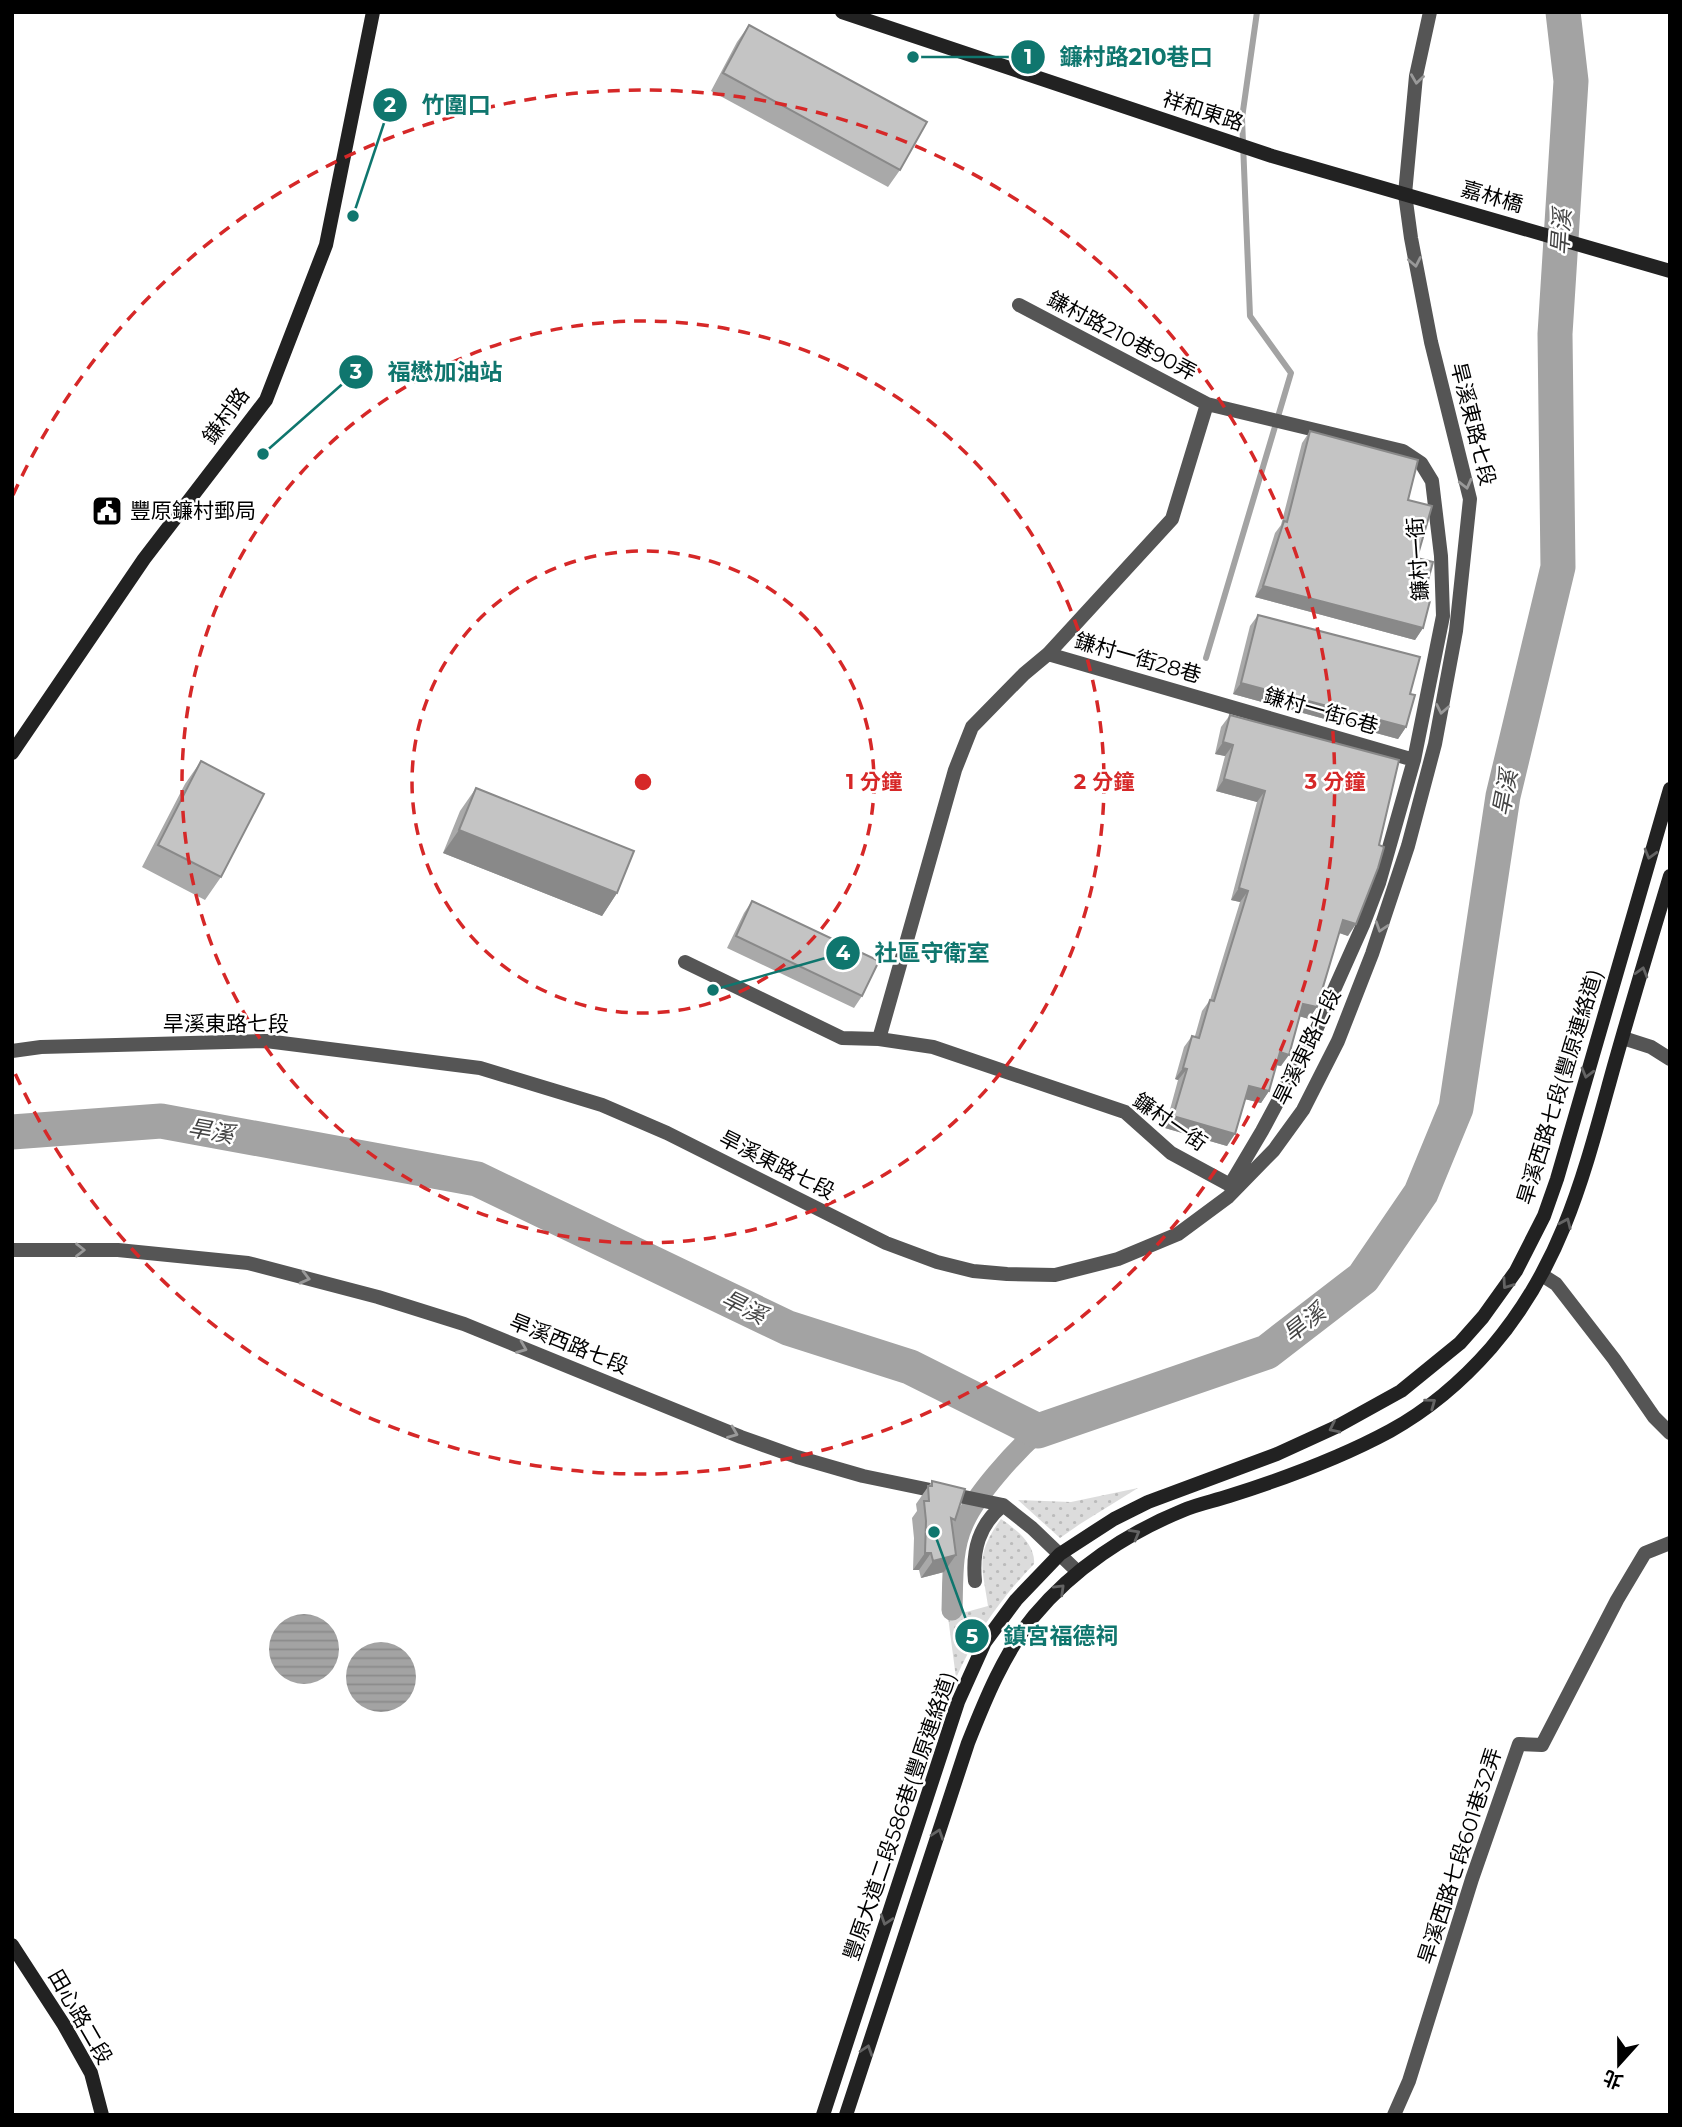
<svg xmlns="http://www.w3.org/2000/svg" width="1682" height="2127" viewBox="0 0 1682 2127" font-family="Montserrat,'Noto Sans TC',sans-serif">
	<defs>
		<pattern id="grass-dots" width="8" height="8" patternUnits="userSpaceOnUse" patternTransform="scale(1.75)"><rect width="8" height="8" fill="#dcdcdc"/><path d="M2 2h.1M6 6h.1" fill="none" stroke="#bbb" stroke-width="1.8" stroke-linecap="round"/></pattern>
		<pattern id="water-rules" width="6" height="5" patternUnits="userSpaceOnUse" patternTransform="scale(1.75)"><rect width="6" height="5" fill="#a3a3a3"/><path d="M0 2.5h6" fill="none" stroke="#8b8b8b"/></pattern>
	</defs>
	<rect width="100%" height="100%" fill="#fff"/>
	<path fill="url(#grass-dots)" d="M1138,1488L1080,1524L1060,1538L1018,1500L1071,1502Z
		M1001,1519C1016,1529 1036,1545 1034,1564C1001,1598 975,1635 956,1678L948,1617L988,1606C982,1565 975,1555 1001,1519Z"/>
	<path fill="url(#water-rules)" d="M269 1649a35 35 0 1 1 70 0a35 35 0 1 1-70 0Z
		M346 1677a35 35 0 1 1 70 0a35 35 0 1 1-70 0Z"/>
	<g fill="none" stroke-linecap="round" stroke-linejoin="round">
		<path stroke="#a3a3a3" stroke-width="6" d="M1206,658L1291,373L1250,316L1242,118L1257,12"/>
		<path stroke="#a3a3a3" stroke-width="21" d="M952,1610C953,1583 951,1550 963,1524C976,1494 1014,1453 1038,1431"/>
		<path stroke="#a3a3a3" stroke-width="35" d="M12,1132L161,1121L477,1179L788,1328L910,1367L1038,1431L1267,1352L1363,1278L1421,1193L1456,1108L1503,796L1558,567L1555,334L1571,81L1563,12"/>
		<path stroke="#555" stroke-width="14" d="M1048,654L1414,760
			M685,962L842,1038L879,1039L933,1047L1125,1112L1171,1153L1230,1185L1262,1131L1317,1028L1363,925L1379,883L1414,760L1443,616L1441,556L1432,481L1421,463L1403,451L1207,404L1019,305
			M1623,1038L1651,1047L1670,1059
			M879,1039L955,770L972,727L1024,674L1048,654L1172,519L1207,404
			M12,1051L41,1047L266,1041L480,1068L602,1105L667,1133L886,1243L937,1262L973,1271L1007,1274L1055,1275L1118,1259L1178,1234L1228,1197L1274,1150L1303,1110L1338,1041L1372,954L1408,846L1435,744L1456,631L1470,499L1431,342L1411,238L1405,194L1416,76L1430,12
			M12,1250H118L248,1263L378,1297L464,1324L741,1437L797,1457L863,1476L1003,1505L1032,1528L1078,1572
			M1542,1275L1556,1284L1614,1359L1654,1417L1670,1433
			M975,1581C972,1550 979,1525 1003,1505
			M1394,2115L1409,2081L1472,1879L1519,1744L1542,1745L1617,1600L1645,1553L1670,1543"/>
		<path stroke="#222" stroke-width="14" d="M842,12L1272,156L1670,271
			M12,753L144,559L266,400L326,245L373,12
			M12,1945L64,2025L91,2073L102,2115
			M823,2115L958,1702L985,1642L1016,1600L1060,1554L1114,1519L1148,1502L1277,1454L1336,1427L1401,1391L1460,1343L1483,1317L1516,1271L1544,1216L1557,1179L1670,789
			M846,2115L968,1743C985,1700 1004,1653 1034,1616C1073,1569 1127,1533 1184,1510C1198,1504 1214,1501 1229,1496C1283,1479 1340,1458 1390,1431C1428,1410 1463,1380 1491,1348C1564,1263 1585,1170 1614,1066C1632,1002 1651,939 1670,876"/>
	</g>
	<path fill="#a9a9a9" d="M749,25L900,170L888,187L711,91L737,42Z
		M1310,431L1408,500L1423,599V628L1415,640L1255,597L1275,533L1281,525L1302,443Z
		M1258,615L1410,694L1406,727L1398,739L1233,694L1250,626Z
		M1230,715L1348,936L1339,933L1309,1019L1299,1016L1281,1066L1276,1065L1269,1091L1261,1103L1245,1099L1227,1146L1165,1128L1178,1080L1175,1079L1184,1047L1192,1036H1195L1202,1011L1210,1000L1240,902L1231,900L1257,802L1216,791L1225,756L1215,754L1221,727Z
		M201,761L221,877L205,900L142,867L185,784Z
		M476,788L617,893L602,916L443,853L460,811Z
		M752,901L862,996L854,1008L727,948L744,913Z
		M932,1481L955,1520L952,1524L944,1572L921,1578L919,1570H913L914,1538L912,1518L917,1511L916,1504Z"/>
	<path fill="#898989" d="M1263,586L1423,628L1415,640L1255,597Z
		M1241,683L1406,727L1398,739L1233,694Z
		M1223,742L1233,745L1225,756L1215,754Z
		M1224,779L1265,791L1257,802L1216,791Z
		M459,830L617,893L602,916L443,853Z
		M1239,888L1248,891L1240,902L1231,900Z
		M1343,920L1356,924L1348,936L1334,931Z
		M1303,1004L1317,1007L1309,1019L1295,1015Z
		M1280,1052L1289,1055L1281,1066L1272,1064Z
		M1183,1068L1187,1069L1178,1080L1175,1079Z
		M1249,1086L1269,1091L1261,1103L1240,1098Z
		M1173,1116L1235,1134L1227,1146L1165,1128Z
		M925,1553H931L919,1570H913Z
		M956,1555L944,1572L921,1578L933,1561Z"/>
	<path fill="#c4c4c4" stroke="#898989" stroke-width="2" d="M749,25L927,122L900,170L723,73Z
		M1310,431L1418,460L1408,500L1432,506L1417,558L1433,562L1423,599L1430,601L1423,628L1263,586L1284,521L1287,522Z
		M1258,615L1420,657L1410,694L1415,695L1406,727L1241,683Z
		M1230,715L1399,760L1379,845L1384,847L1378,868L1356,924L1343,920L1317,1007L1303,1004L1289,1055L1280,1052L1269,1091L1249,1086L1235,1134L1173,1116L1187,1069L1183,1068L1192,1036L1199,1038L1210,1000L1214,1001L1248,891L1239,888L1265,791L1224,779L1233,745L1223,742Z
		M201,761L264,794L221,877L158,845Z
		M476,788L634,851L617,893L459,830Z
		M752,901L879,961L862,996L736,936Z
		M932,1481L965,1489L955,1520L951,1518L956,1555L933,1561L931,1553H925L926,1521L924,1501H929L928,1486H932Z"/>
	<defs><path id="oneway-chevron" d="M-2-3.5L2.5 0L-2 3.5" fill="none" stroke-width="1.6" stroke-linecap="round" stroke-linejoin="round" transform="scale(1.75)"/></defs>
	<g stroke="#999">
		<use href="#oneway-chevron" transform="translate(1417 79) rotate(98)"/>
		<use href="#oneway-chevron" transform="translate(1415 262) rotate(79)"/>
		<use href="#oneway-chevron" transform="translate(1466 484) rotate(76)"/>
		<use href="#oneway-chevron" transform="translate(1442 709) rotate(101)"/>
		<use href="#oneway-chevron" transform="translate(1381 927) rotate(108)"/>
		<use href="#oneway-chevron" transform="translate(80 1250)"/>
		<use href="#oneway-chevron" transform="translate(305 1278) rotate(14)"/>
		<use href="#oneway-chevron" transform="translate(522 1348) rotate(22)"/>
		<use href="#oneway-chevron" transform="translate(733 1433) rotate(22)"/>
	</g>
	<g stroke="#646464">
		<use href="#oneway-chevron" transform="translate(1650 854) rotate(106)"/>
		<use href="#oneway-chevron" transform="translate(1642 972) rotate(-74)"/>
		<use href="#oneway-chevron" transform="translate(1587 1073) rotate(105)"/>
		<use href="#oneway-chevron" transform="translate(1566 1223) rotate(-66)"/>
		<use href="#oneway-chevron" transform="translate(1507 1284) rotate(125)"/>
		<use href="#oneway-chevron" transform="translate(1431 1403) rotate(-36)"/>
		<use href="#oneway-chevron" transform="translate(1334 1428) rotate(154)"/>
		<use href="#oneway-chevron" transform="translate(1135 1534) rotate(-30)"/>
		<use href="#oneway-chevron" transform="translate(1060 1589) rotate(-44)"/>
		<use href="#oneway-chevron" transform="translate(938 1834) rotate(-71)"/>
		<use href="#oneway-chevron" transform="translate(886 1920) rotate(108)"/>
		<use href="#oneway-chevron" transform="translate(867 2050) rotate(-72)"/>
	</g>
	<g fill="none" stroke="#d62828" stroke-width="3.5" stroke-dasharray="12 9">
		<circle cx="643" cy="782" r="231"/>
		<circle cx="643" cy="782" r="461"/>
		<path d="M13 495A692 692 0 1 1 13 1069"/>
	</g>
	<defs>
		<g id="civic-square" transform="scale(1.575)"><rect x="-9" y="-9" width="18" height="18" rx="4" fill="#000" stroke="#fff"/><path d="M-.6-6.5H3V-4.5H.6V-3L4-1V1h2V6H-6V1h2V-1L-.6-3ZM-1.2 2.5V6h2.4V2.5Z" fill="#fff"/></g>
	</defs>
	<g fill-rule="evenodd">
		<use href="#civic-square" x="107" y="511"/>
	</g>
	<g text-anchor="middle" stroke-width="5" stroke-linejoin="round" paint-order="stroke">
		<g font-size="21" fill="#000" stroke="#fff">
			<text transform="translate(1203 111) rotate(18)" y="7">祥和東路</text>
			<text transform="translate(1492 197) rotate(16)" y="7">嘉林橋</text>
			<text transform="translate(1122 336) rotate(28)" y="7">鎌村路210巷90弄</text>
			<text transform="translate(226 416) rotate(-54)" y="7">鎌村路</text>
			<text transform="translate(1473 424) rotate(76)" y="7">旱溪東路七段</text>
			<text transform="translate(1418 559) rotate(-94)" y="7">鐮村一街</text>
			<text transform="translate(1138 658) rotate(16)" y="7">鎌村一街28巷</text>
			<text transform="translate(1321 711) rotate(16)" y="7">鎌村一街6巷</text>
			<text x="226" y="1031">旱溪東路七段</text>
			<text transform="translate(1307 1047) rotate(-64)" y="7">旱溪東路七段</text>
			<text transform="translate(1560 1087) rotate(-73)" y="7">旱溪西路七段(豐原連絡道)</text>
			<text transform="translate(1170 1122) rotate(35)" y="7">鐮村一街</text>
			<text transform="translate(777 1165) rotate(27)" y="7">旱溪東路七段</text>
			<text transform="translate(569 1344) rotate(22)" y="7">旱溪西路七段</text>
			<text transform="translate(900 1816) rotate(-71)" y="7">豐原大道二段586巷(豐原連絡道)</text>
			<text transform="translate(1460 1856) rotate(-72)" y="7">旱溪西路七段601巷32弄</text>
			<text transform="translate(80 2017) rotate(60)" y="7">田心路二段</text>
		</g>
		<g font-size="21" fill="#000" stroke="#fff" text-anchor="start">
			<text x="130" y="518">豐原鐮村郵局</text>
		</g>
		<g font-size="23" font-style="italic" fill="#444" stroke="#fff">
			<text transform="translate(1561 232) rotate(-86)" y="8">旱溪</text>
			<text transform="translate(1505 793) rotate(-79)" y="8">旱溪</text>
			<text transform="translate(211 1131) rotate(10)" y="8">旱溪</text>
			<text transform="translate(744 1307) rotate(26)" y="8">旱溪</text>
			<text transform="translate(1304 1323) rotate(-38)" y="8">旱溪</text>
		</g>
	</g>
	<circle cx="643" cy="782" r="10" fill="#d62828" stroke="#fff" stroke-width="3.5"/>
	<g font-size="21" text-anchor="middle" font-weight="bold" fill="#d62828" stroke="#fff" stroke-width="5" stroke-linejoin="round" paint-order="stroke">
		<text x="874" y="789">1 分鐘</text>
		<text x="1104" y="789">2 分鐘</text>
		<text x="1335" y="789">3 分鐘</text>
	</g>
	<path fill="none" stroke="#0f766e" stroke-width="2.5" d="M913 57L1028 57M353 216L390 105M263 454L356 372M713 990L843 953M934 1532L972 1636"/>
	<g fill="#0f766e" stroke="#fff" stroke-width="2.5">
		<circle cx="913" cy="57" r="7"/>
		<circle cx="353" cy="216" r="7"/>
		<circle cx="263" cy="454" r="7"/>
		<circle cx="713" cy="990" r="7"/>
		<circle cx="934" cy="1532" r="7"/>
		<circle cx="1028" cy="57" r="18"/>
		<circle cx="390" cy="105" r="18"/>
		<circle cx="356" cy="372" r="18"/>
		<circle cx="843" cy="953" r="18"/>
		<circle cx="972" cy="1636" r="18"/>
	</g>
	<g font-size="21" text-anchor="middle" font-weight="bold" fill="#fff">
		<text x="1028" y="64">1</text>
		<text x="390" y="112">2</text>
		<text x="356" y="379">3</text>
		<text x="843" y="960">4</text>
		<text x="972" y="1644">5</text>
	</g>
	<g font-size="23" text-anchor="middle" font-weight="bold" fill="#0f766e" stroke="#fff" stroke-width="5" stroke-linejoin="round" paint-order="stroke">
		<text x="1136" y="65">鐮村路210巷口</text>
		<text x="456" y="113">竹圍口</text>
		<text x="445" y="380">福懋加油站</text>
		<text x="932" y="961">社區守衛室</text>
		<text x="1061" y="1644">鎮宮福德祠</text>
	</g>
	<rect width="1682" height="2127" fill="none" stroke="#000000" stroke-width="28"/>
	<g transform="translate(1619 2064) rotate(201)" stroke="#ffffff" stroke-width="5" paint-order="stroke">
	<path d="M0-5L12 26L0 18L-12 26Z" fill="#000000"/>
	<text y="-10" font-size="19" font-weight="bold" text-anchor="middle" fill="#000000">北</text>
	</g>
</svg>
